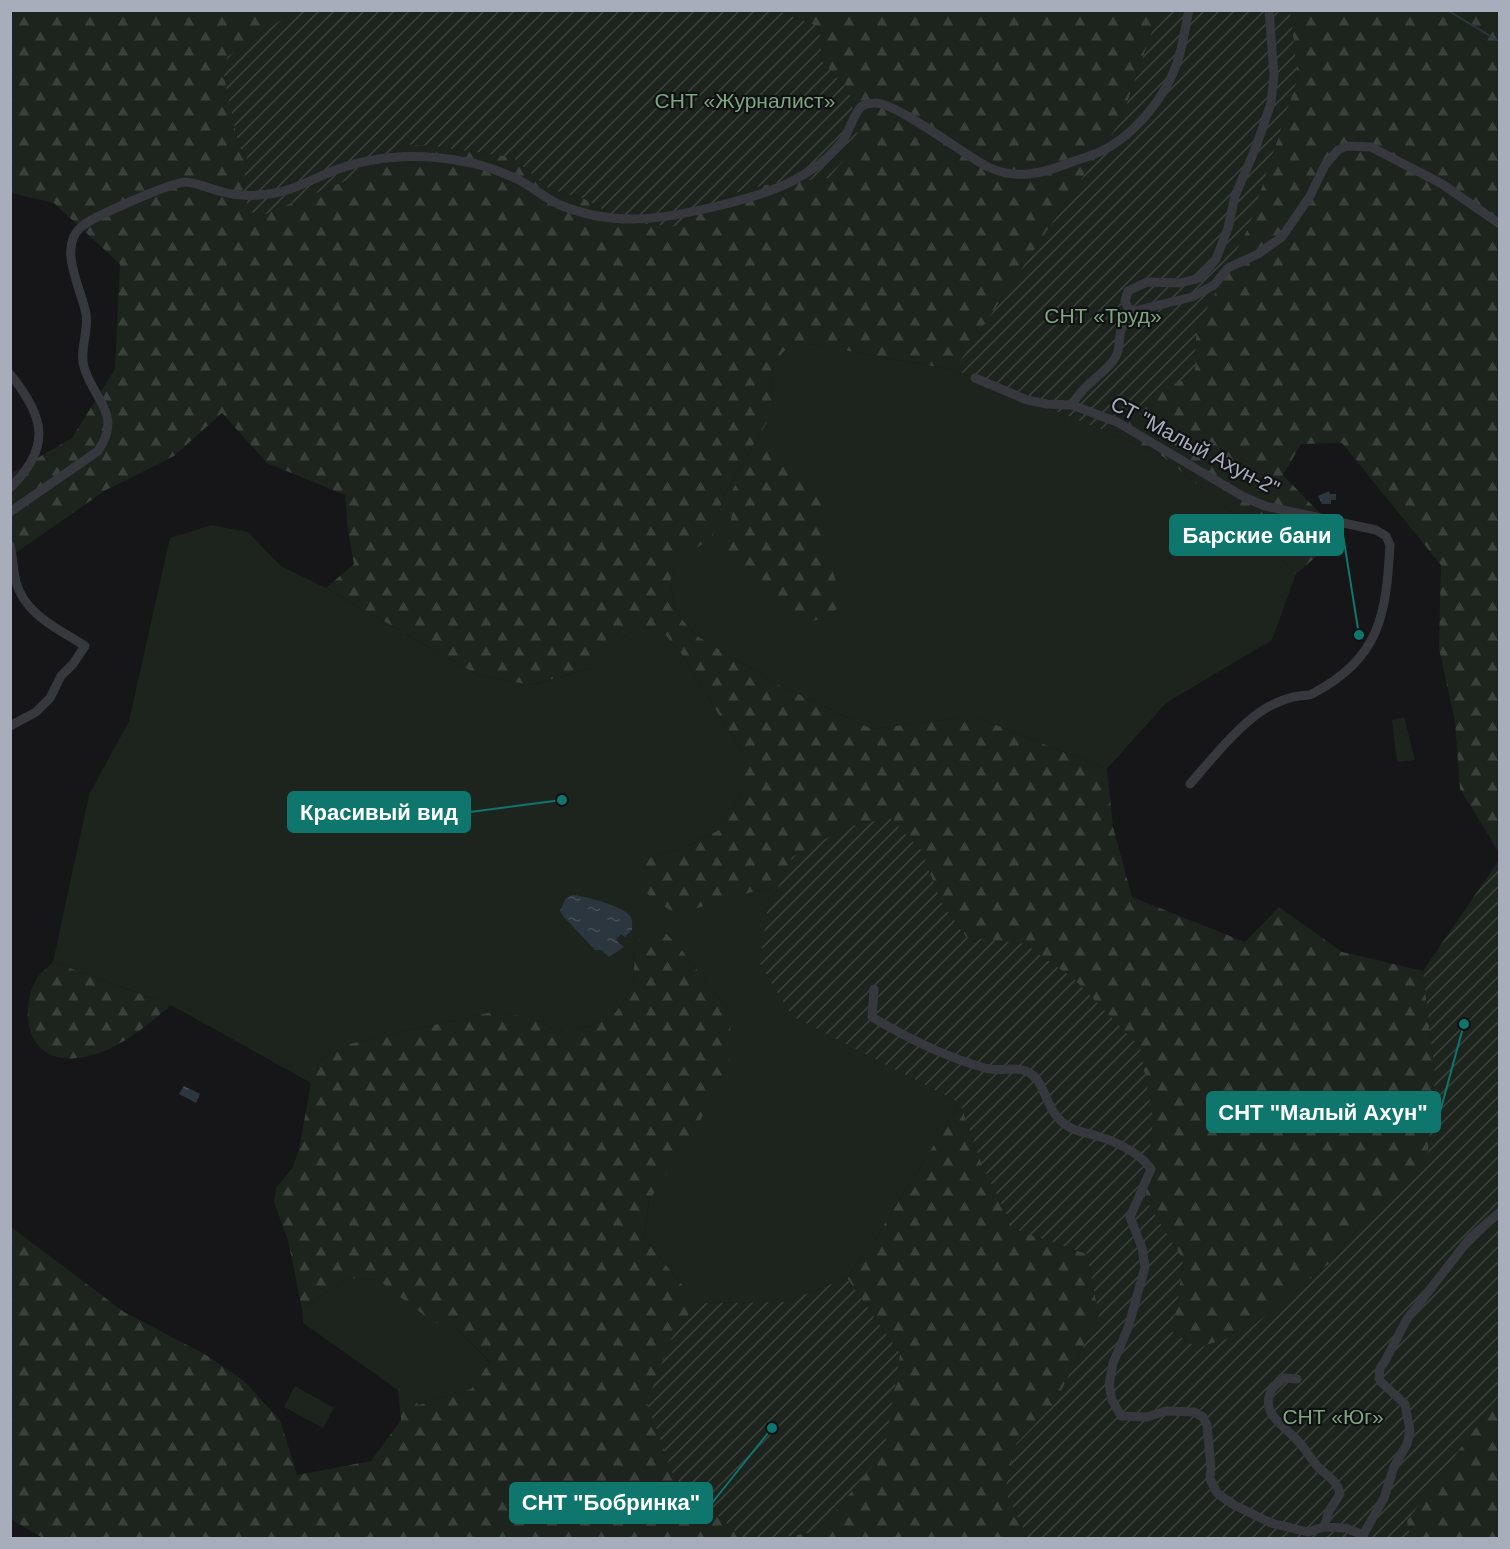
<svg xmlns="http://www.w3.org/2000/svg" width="1510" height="1549" viewBox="0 0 1510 1549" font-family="Helvetica,sans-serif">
	<defs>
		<pattern id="forest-firs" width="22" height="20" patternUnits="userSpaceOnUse" patternTransform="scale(1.5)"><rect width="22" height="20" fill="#1c241d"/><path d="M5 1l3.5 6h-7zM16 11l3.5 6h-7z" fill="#3a413c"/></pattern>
		<pattern id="garden-furrows" width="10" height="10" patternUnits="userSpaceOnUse" patternTransform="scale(1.5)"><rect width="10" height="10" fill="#1c241d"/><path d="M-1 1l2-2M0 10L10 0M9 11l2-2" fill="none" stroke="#3a413c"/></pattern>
		<pattern id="water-ripples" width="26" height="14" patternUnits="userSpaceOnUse" patternTransform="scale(1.5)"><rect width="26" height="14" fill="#2b363e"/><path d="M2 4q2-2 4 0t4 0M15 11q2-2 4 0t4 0" fill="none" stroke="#475058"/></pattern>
	</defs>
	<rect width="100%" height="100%" fill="#161619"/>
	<path fill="#1c241d" d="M794,341L954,370L1157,452L1252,528L1296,574L1272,640L1166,703L1107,769L973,716L872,729L775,683L697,636L675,612L670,582L679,557L712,538L724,494L773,412L772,364Z
		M211,525L248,532L281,566L326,588L478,675L532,685L592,668L634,628L660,629L681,653L743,754V790L719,830L684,848L646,858L755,891L779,886L767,912L897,1070L960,1103L877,1236L847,1278L785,1302L697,1303L644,1238L649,1201L678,1152L730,1013L681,949L660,927L635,951L633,987L611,1019L573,1031L554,1030L532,1018L492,1012L349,1044L320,1060L311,1083L171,1005L53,962L89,795L129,721L170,538Z
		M1404,717L1415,760L1397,762L1392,720Z
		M348,1278L378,1280L433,1321L457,1328L490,1363L471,1389L419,1405L303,1323L302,1309Z
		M295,1386L334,1408L323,1428L284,1407Z"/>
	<path fill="url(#forest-firs)" d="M11,11H294L227,57L224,76L239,147L247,157L242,195L362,174L403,144L431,146L512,157L549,189L585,199L623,222L680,227L727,195L769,184L829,178L849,91L822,61L819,27L779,11H1159L1121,120L954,370L794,341L772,364L773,412L724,494L712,539L679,557L670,582L675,612L697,636L775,683L872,729L973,716L1107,769L1113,827L1132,897L1245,942L1279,907L1342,952L1423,971L1435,1076L1428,1153L1361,1224L1331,1262L1244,1333L1198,1348L1169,1330L1177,1308L1183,1260L1145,1198L1153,1120L1025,945L966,937L941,902L921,850L792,857L779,886L755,891L677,914L652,899L639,883L642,866L646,858L684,848L719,830L743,790V754L681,653L660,629L634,628L592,668L531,685L478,675L326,588L354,564L348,531L345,495L267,463L222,413L174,456L106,490L11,556L10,474L72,438L115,369L120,264L54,203L11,193Z
		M1290,11H1499V852L1460,789L1455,722L1439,648L1441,565L1342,443L1301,444L1283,475L1341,535L1296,574L1252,528L1157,452L1105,431L1157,395L1195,372L1196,330L1249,226L1298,77Z
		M758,444L829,492L816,520L843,603L829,616L797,626L740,574L727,550L734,499L732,491Z
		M660,927L681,949L730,1013L731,1054L719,1090L649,1201L644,1238L697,1303L671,1339L674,1477L743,1538H43L11,1519V1227L124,1312L206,1355L243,1380L280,1420L297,1475L371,1461L401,1420L398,1389L419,1405L471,1389L490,1362L457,1328L433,1322L378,1280L348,1278L302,1309L288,1240L274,1202L276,1188L293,1167L299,1150L311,1083L320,1060L349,1044L492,1012L533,1018L554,1030L573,1031L611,1019L633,987L635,951L643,929Z
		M53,962L171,1005C144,1028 114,1054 77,1058C30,1064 18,1016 35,982C38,974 48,968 53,962Z
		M960,1103L982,1165L1014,1229L1087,1254L1099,1316L1055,1403L1016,1444L1005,1491L1028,1538H778L819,1531L900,1354L847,1278L877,1236Z
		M1499,1396V1538H1410L1406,1521Z"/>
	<path fill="url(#garden-furrows)" d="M294,11H779L819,27L822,61L849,91L859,141L829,178L769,184L727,195L680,227L623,222L585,199L549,189L512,157L431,146L403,144L362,174L256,218L242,195L247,157L239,147L224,76L227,57Z
		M1159,11H1290L1298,77L1249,226L1196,330L1195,372L1157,395L1105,431L954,370L1121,120Z
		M890,818L921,850L941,902L966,937L1025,944L1074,979L1140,1047L1153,1120L1145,1198L1183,1260L1177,1308L1169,1330L1198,1348L1244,1333L1331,1262L1361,1224L1428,1153L1435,1076L1423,971L1499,860V1396L1407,1521L1410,1538H1028L1005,1491L1016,1444L1055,1403L1099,1316L1087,1254L1014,1229L982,1165L960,1103L792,1016L760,964L767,912L792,857L848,827Z
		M847,1278L900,1354L884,1452L819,1531L778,1538H743L674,1477L647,1403L671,1339L697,1303L785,1302Z"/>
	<path fill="url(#water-ripples)" d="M1329,491L1330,494H1336V500H1331V504H1322L1318,496Z
		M573,895C584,896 624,906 630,916C633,920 632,925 632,930L625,937L621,934L616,940L624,947L609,957L601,950H595L563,916L560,911L566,898Z
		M184,1086L200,1094L196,1103L179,1094Z"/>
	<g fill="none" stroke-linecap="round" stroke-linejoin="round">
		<path stroke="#2b363e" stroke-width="2" d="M1447,10L1500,42"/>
		<path stroke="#37383e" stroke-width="9" d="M1269,10L1274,75L1271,103L1256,147L1235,196L1228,228L1216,259L1200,278L1180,283L1147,282L1128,291L1125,301L1128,308L1134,311L1192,297L1214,285L1228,268L1258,254L1282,237L1310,196L1325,165L1338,150L1347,146L1371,147L1442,184L1500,224
			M10,374C45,417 52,447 10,488
			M975,378L1027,400L1047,404L1072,405L1117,422L1244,497L1265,506L1376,530L1386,536L1390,545C1386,616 1380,658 1312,694C1308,696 1303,695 1299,696C1288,697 1278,702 1268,707C1241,722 1211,760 1190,784
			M1072,405C1082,386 1100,377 1113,361C1121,351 1118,341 1121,330C1123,322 1129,317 1134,311
			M10,512L98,451C123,414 94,401 84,367C79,350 89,332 86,314C82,290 57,248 81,227C92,217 172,182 186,182C198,183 211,189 223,192C237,196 254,196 268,194C291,192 312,179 333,171C375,155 417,153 461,161C481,164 500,171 519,180C532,187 544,197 558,204C581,214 608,219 633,219C673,219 770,197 803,175C817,167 833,154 843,140C849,132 854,113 861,107C864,104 872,103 875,103C896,102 964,155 988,167C1016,180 1041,174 1069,163C1083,158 1099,154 1111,146C1140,128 1166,95 1177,63C1183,46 1185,28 1189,10
			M10,545C13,557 13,570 16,582C25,615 59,629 85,646L73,664L61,676L50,698L36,712L10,726
			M874,989L872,1017C907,1038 945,1057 985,1068C998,1072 1014,1066 1026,1071C1049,1081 1042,1113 1071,1128C1079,1132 1088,1133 1097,1136C1115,1141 1140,1153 1151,1169L1130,1217L1142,1248L1145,1267L1128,1328L1113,1363L1109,1384L1112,1400L1121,1416L1147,1417L1166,1411L1194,1412L1203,1417L1207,1425L1211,1467L1210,1479L1217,1493L1234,1505L1271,1523L1308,1532L1324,1527L1346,1528L1363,1535
			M1297,1379L1284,1378C1280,1382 1273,1386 1271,1391C1260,1414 1285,1426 1297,1440C1306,1449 1311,1460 1320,1469C1329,1477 1338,1482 1340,1494L1329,1511L1324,1527
			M1364,1538L1363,1535L1384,1498L1394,1467L1407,1444L1410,1431L1405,1404L1381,1382L1379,1378L1380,1368L1385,1361L1407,1319L1470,1238L1500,1212"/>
	</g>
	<g text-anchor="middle" stroke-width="4.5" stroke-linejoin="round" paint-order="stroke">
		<g font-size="21" fill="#7ca67e" stroke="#111114">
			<text x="745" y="108">СНТ «Журналист»</text>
			<text x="1103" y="323">СНТ «Труд»</text>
			<text x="1333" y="1424">СНТ «Юг»</text>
		</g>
		<g font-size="21" fill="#a7adba" stroke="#111114">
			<text transform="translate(1195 446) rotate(28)" y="7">СТ "Малый Ахун-2"</text>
		</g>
	</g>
	<path fill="none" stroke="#0f766e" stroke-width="2" d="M1359 635L1343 535M562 800L470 812M1464 1024L1440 1112M772 1428L712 1503"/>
	<g fill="#0f766e" stroke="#111114" stroke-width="2">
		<circle cx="1359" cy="635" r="6"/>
		<circle cx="562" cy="800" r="6"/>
		<circle cx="1464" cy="1024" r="6"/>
		<circle cx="772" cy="1428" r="6"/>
	</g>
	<g fill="#0f766e" stroke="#0f766e" stroke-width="2">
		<rect x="1170" y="515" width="173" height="40" rx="6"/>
		<rect x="288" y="792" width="182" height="40" rx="6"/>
		<rect x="1207" y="1092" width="233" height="40" rx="6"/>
		<rect x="510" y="1483" width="202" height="40" rx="6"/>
	</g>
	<g font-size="22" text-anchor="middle" font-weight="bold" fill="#fff">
		<text x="1257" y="543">Барские бани</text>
		<text x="379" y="820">Красивый вид</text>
		<text x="1323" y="1120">СНТ "Малый Ахун"</text>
		<text x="611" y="1510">СНТ "Бобринка"</text>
	</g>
	<rect width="1510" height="1549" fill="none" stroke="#a7adba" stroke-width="24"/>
</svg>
